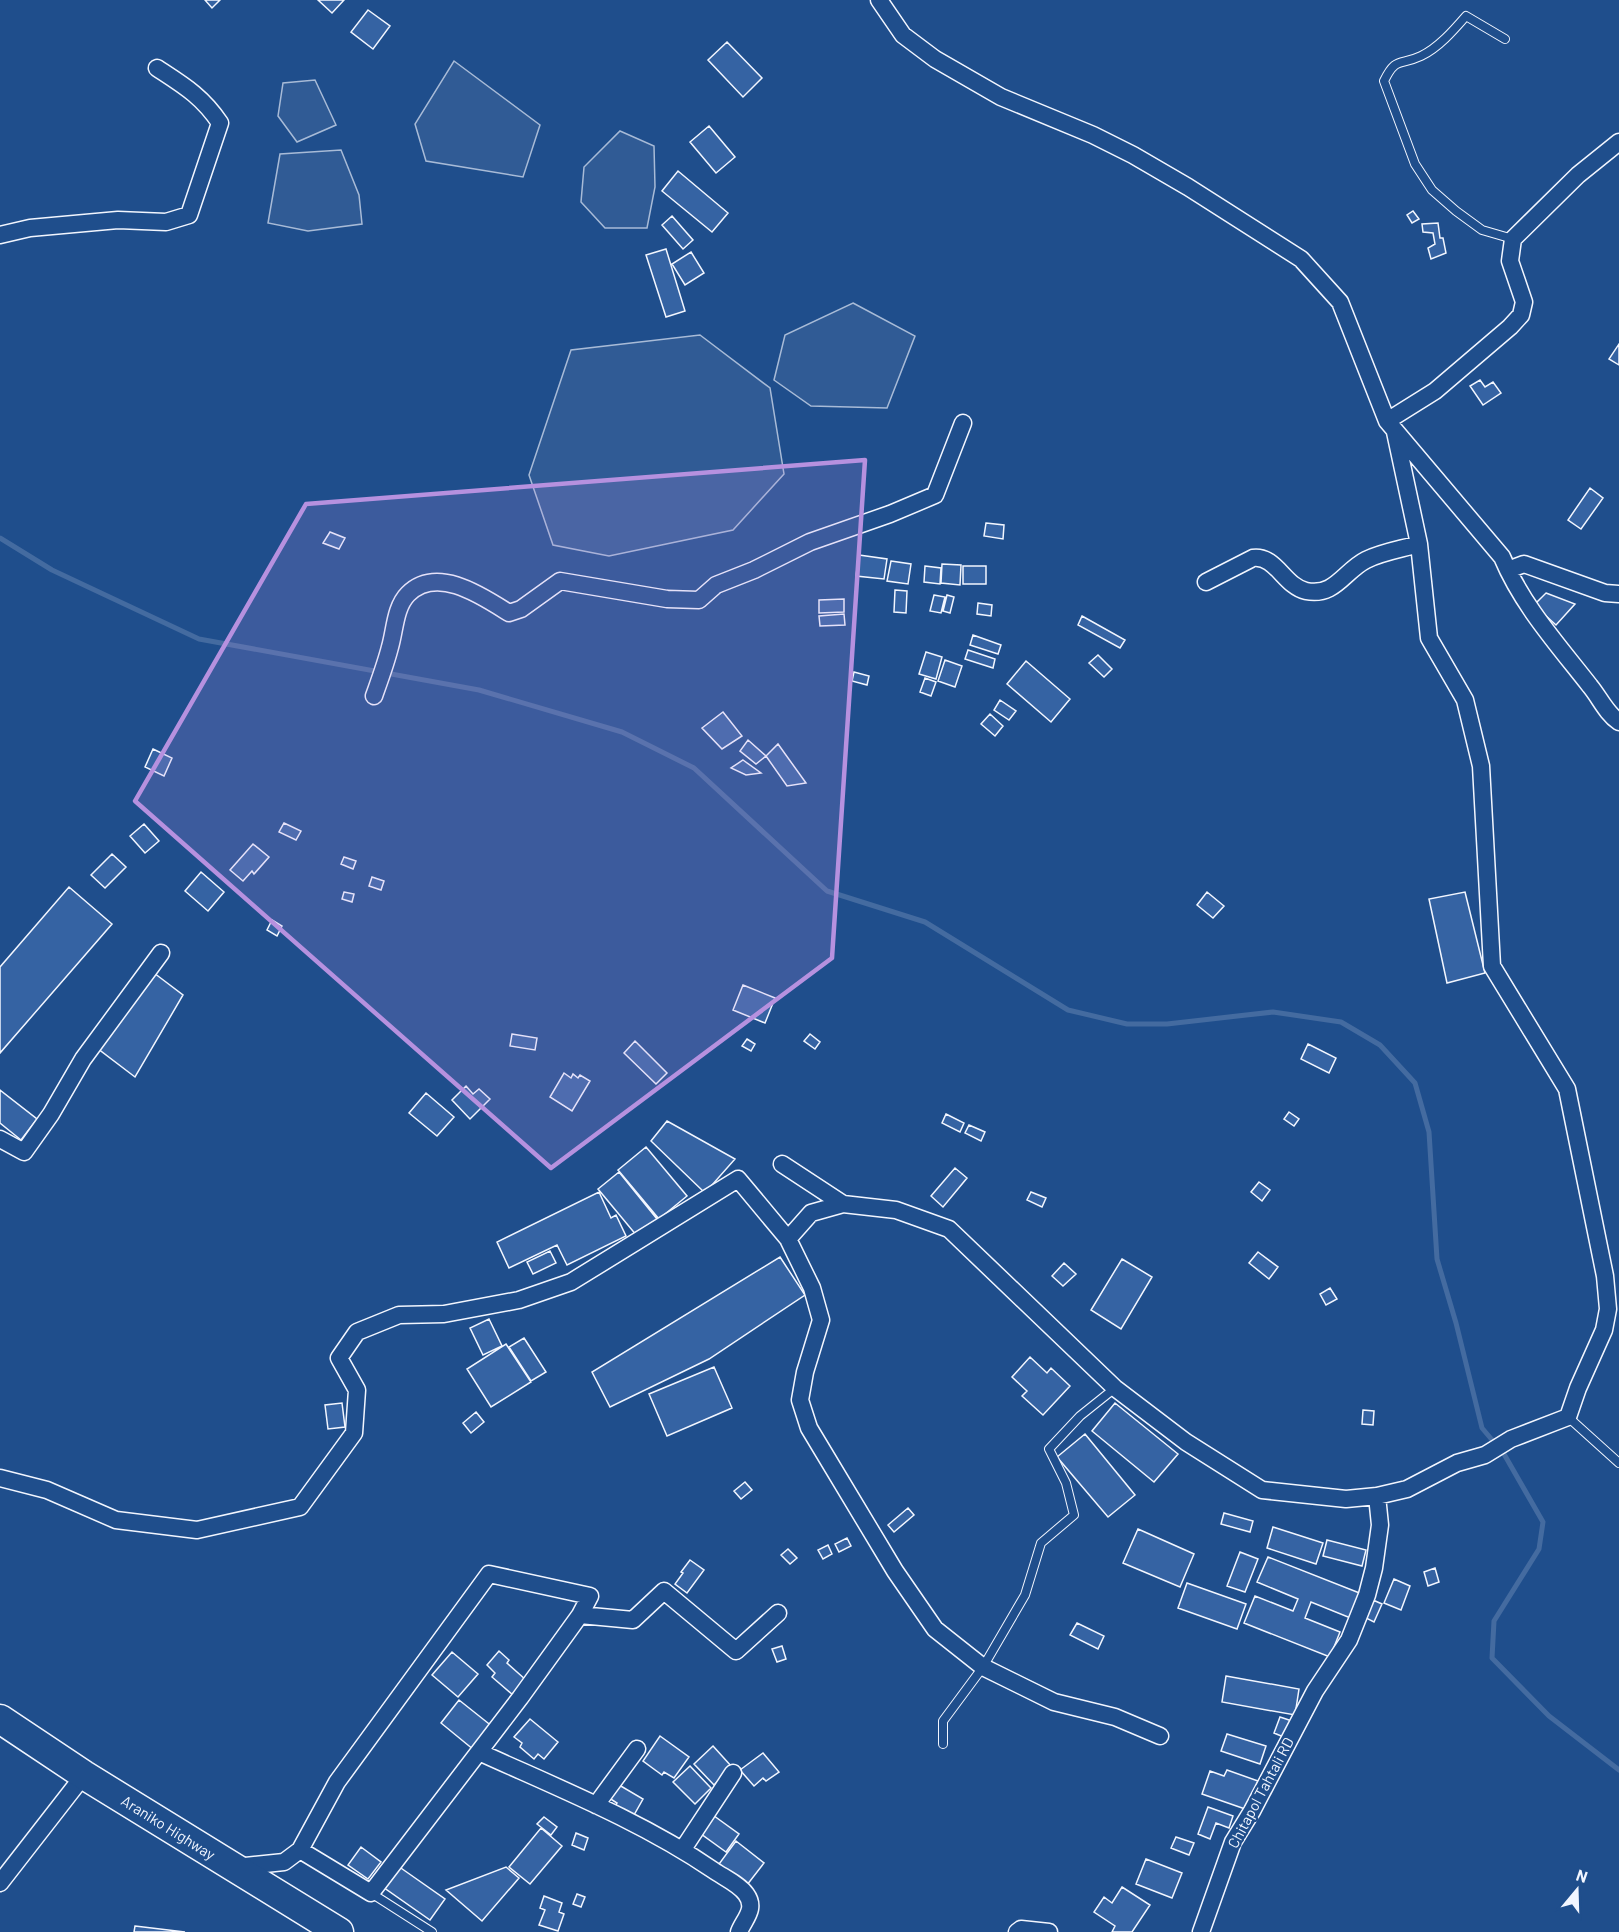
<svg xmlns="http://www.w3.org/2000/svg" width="1619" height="1932" viewBox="0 0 1619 1932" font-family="Barlow,sans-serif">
	<rect width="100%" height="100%" fill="#1f4e8c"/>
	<path fill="#305b95" stroke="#a8bbd7" stroke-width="1.5" d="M454,61L540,125L523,177L426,161L415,124Z
		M315,80L336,125L297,142L278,116L283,83Z
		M620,131L654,146L655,187L647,228H605L581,202L584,167Z
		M341,150L359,195L362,224L308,231L268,223L280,154Z
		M853,303L915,336L887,408L811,406L774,380L785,335Z
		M700,335L770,388L784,474L733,530L609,556L553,545L529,475L571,350Z"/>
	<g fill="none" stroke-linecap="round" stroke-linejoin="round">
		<path stroke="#446ba0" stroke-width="5" d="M0,538L52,570L199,639L479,690L622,732L694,768L827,891L925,922L1068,1010L1127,1024H1167L1273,1012L1341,1022L1380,1045L1415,1083L1429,1132L1437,1259L1456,1323L1482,1428L1504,1454L1543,1522L1539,1549L1494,1621L1492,1658L1549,1716L1619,1770"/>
	</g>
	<path fill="#3563a3" stroke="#f2f6ff" stroke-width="1.5" d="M205,0H220L212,8Z
		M318,0H344L332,13Z
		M368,10L390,26L373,49L351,32Z
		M727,42L762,78L743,97L708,60Z
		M709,126L735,157L716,173L690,142Z
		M678,171L728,213L712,232L662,191Z
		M1413,211L1419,219L1412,223L1407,215Z
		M672,216L693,240L683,249L662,225Z
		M1438,223L1440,238H1443L1446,253L1431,259L1428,248L1435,244L1433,233L1423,232L1422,224Z
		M666,249L685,311L666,317L646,255Z
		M691,252L704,273L685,285L672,264Z
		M1619,344V365L1609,359Z
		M1480,380L1485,387L1493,382L1501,393L1483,405L1470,386Z
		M1590,488L1603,498L1581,529L1568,520Z
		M986,523L1004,525L1003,539L984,536Z
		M330,532L345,538L339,549L323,543Z
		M859,555L887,559L884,579L856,576Z
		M891,561L911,564L908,584L887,581Z
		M942,564L961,565L960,585L941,583Z
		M925,566L941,568L940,584L924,582Z
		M963,566H986V584H963Z
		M895,590L907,591L906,613L894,612Z
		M1546,593L1575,604L1556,625L1534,605Z
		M934,595L945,597L941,613L930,611Z
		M947,595L954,597L950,613L943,611Z
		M844,599V612L819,613V600Z
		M978,603L992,605L991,616L977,614Z
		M844,614L845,625L820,626L819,616Z
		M1082,616L1125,640L1120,648L1078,625Z
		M973,635L1001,645L998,654L970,645Z
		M968,650L995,659L993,668L965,659Z
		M926,652L942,657L936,679L919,674Z
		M1098,655L1112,669L1104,677L1089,663Z
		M945,660L962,666L955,687L938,681Z
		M1026,661L1070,699L1051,722L1007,684Z
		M854,672L869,676L867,685L852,681Z
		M925,678L936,682L931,696L920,692Z
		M1000,700L1016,711L1009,720L994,710Z
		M723,712L742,736L722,749L702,728Z
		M990,714L1003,726L995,736L981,724Z
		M748,740L766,756L756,764L740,751Z
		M778,744L806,783L787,786L766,756Z
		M153,749L172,758L164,776L145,767Z
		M743,760L761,773L746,775L731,768Z
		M284,823L301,831L296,840L279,832Z
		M144,824L159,841L145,853L130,836Z
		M253,844L269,857L254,874L252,871L243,881L230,870Z
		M112,854L126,867L105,888L91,875Z
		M344,857L356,861L353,869L341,864Z
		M201,872L224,892L208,911L185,891Z
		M372,877L384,881L381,890L369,886Z
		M69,887L112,924L0,1053V967Z
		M344,892L354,894L352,902L342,899Z
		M1207,892L1224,906L1213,918L1197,905Z
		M1465,892L1485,973L1447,983L1429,899Z
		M272,920L282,926L277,936L267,930Z
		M154,973L183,995L135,1077L97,1048Z
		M743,985L775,998L765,1023L733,1010Z
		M512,1034L537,1038L535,1050L510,1046Z
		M810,1034L820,1042L815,1049L804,1041Z
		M747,1039L755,1044L751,1051L742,1046Z
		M635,1041L667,1073L656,1084L624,1053Z
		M1308,1044L1336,1058L1329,1073L1301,1059Z
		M564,1073L571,1078L573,1074L578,1078L580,1075L590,1081L572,1111L550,1097Z
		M466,1086L473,1094L479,1089L490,1099L470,1119L452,1100Z
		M0,1090L37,1119L21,1140L0,1123Z
		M426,1093L454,1117L437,1136L409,1113Z
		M1289,1112L1299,1119L1294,1126L1284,1119Z
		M946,1114L964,1123L960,1132L942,1123Z
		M667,1121L735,1159L705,1193L651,1141Z
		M969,1125L985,1132L981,1141L965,1133Z
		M646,1147L687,1196L659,1219L618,1170Z
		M955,1168L967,1178L943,1207L931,1196Z
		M619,1172L657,1219L637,1236L598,1189Z
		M1259,1182L1270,1190L1262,1201L1251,1192Z
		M599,1192L611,1218L616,1215L626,1236L567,1265L557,1245L509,1268L497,1242Z
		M1031,1192L1046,1198L1042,1207L1027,1200Z
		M550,1251L556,1263L533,1274L527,1262Z
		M1258,1252L1278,1267L1269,1279L1249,1263Z
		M780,1257L805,1295L709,1359L610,1407L592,1372Z
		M1122,1259L1152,1277L1121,1329L1091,1310Z
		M1064,1263L1076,1274L1063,1286L1052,1276Z
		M1330,1288L1337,1299L1326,1305L1320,1294Z
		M489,1319L502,1346L483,1355L470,1328Z
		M524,1338L546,1372L531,1381L509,1347Z
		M506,1344L531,1382L491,1407L467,1369Z
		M1030,1357L1047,1373L1051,1368L1070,1386L1043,1415L1022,1396L1027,1391L1012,1377Z
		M714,1367L732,1408L667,1436L649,1394Z
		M342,1403L345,1427L328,1429L325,1405Z
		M1115,1403L1178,1454L1154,1482L1092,1431Z
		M1363,1410L1374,1411L1373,1425L1362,1424Z
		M476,1412L484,1422L471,1433L463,1423Z
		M1085,1434L1135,1495L1108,1517L1057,1457Z
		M745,1482L752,1490L741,1499L734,1491Z
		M908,1508L914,1515L894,1532L888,1525Z
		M1224,1513L1253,1521L1250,1532L1221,1524Z
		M1273,1527L1323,1543L1316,1564L1267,1548Z
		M1138,1529L1194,1554L1180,1587L1123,1563Z
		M847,1538L851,1546L839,1552L835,1544Z
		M1327,1540L1366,1550L1362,1566L1323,1556Z
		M828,1545L832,1554L823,1559L818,1550Z
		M788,1549L797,1558L790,1564L781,1555Z
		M1240,1552L1258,1559L1245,1592L1227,1586Z
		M1268,1557L1362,1594L1353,1619L1311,1602L1305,1618L1340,1632L1330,1657L1244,1623L1255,1596L1293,1611L1298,1599L1257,1582Z
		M690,1560L704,1570L687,1593L675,1584L683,1573L681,1572Z
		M1435,1568L1439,1582L1428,1586L1424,1572Z
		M1394,1579L1410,1586L1401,1610L1384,1603Z
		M1187,1583L1246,1604L1237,1629L1178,1608Z
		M1373,1600L1382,1604L1374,1622L1366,1618Z
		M1077,1623L1104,1636L1098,1649L1070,1635Z
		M782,1646L786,1659L777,1662L772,1649Z
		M499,1651L509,1660L507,1663L526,1680L513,1695L492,1677L495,1673L487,1665Z
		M452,1652L478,1674L458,1697L432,1675Z
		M1226,1676L1299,1689L1295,1715L1222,1702Z
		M459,1700L493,1727L474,1750L441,1723Z
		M1280,1717L1292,1721L1286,1738L1274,1733Z
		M530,1719L558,1742L544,1759L538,1754L534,1759L520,1747L522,1743L514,1737Z
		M1227,1734L1266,1746L1260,1764L1221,1751Z
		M660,1736L689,1757L674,1778L664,1772L662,1775L643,1761Z
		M713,1746L732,1767L714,1785L694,1764Z
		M763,1753L779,1772L766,1781L763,1778L754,1786L740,1770Z
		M690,1766L711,1788L695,1804L673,1782Z
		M1227,1770L1258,1781L1248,1810L1202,1794L1210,1771L1224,1776Z
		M614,1782L643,1799L630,1822L612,1811L617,1803L606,1796Z
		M1208,1807L1233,1816L1229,1828L1216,1823L1210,1839L1198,1834Z
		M710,1813L739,1834L726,1852L697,1831Z
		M544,1817L557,1827L551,1835L537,1824Z
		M541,1828L562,1846L530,1884L509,1867Z
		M576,1833L588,1838L584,1850L572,1845Z
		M1176,1837L1194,1843L1189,1855L1171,1848Z
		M736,1841L764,1863L747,1885L719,1864Z
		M361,1847L381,1862L368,1879L348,1865Z
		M1146,1859L1182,1873L1172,1898L1136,1884Z
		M398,1866L445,1899L430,1920L383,1887Z
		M506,1867L519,1878L482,1921L446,1890Z
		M1122,1887L1150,1905L1132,1932H1112L1115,1926L1094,1912L1104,1897L1112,1903Z
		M577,1894L585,1897L581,1907L573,1904Z
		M544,1896L562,1903L559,1912L564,1914L558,1931L539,1925L545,1910L540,1908Z
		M135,1926L185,1932H134Z"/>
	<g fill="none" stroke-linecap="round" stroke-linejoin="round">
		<g stroke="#f2f6ff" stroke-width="10">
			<path id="service" d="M1505,39L1466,16C1453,31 1438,48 1421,56C1400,66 1396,56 1384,81L1415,164L1432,190L1456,211L1482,230L1513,239
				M1568,1417L1619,1463
				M943,1744V1721L983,1667L1025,1595L1041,1543L1074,1515L1066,1483L1049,1449L1080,1416L1115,1388
				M371,1893L432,1932"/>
		</g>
		<g stroke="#f2f6ff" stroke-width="19">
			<path id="minor" d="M879,0L903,35L935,59L1001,97L1093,135L1133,155L1188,187L1301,259L1340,302L1387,421L1502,557C1522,605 1558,645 1590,686C1600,698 1606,713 1619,722
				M0,235L30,228L118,220L166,222L189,215L220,123C202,96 183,85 157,68
				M1387,421L1435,391L1510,327L1521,315L1524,302L1510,261L1513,239L1578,175L1619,142
				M1508,570L1524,564L1605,593L1619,594
				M1206,582L1253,558C1276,555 1284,586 1306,591C1335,597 1344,571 1366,560C1382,552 1402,549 1419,544
				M374,696C380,679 386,663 390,647C395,630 395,607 408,594C437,565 482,596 509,613L521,609L560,581L667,599L699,600L716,585L754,570L810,542L890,514L935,495L963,423
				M0,1139L24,1152L51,1114L83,1059L161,953
				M782,1164L843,1204L896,1210L949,1229L1115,1388L1186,1442L1262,1490L1346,1499L1377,1496
				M788,1239L812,1288L821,1320L805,1372L800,1400L809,1428L895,1571L935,1629L983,1667L1054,1702L1115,1717L1160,1736
				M0,1478L47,1490L116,1520L197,1530L300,1507L354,1433L357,1390L339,1358L357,1332L399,1315L444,1314L519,1300L571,1282L738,1179L788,1239L811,1213L843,1204
				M479,1752C558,1788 641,1821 713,1870C723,1877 739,1884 746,1894C757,1909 744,1919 739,1932
				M596,1805L637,1749
				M683,1849L733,1773
				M300,1850L337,1782L489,1574L590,1596L580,1615L633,1620L664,1591L736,1651L778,1613
				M236,1867L284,1862L300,1850L371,1893L520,1698L580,1615
				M0,1883L84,1775
				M1017,1932L1021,1929L1049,1932
				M1201,1932L1233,1842L1252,1811L1315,1691L1349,1640L1367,1595L1374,1568L1380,1525L1377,1496L1407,1489L1457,1463L1485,1455L1511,1439L1568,1417L1578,1388L1604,1330L1608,1309L1605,1276L1567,1089L1492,966L1481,766L1465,700L1429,638L1419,544L1395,432"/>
		</g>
		<g stroke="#f2f6ff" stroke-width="31">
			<path id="trunk" d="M0,1719L84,1775L339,1932"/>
		</g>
		<use href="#service" stroke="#1f4e8c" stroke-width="8"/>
		<use href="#minor" stroke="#1f4e8c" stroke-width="16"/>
		<use href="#trunk" stroke="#1f4e8c" stroke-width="28"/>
	</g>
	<path fill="#b691df" fill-opacity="0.2" stroke="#b691df" stroke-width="4.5" stroke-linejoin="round" d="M865,460L832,958L551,1168L135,801L306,504Z"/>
	<g text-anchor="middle" stroke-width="4.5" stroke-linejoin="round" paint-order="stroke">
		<g font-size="15" fill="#f2f6ff" stroke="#1f4e8c">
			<text transform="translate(1261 1793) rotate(-62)" y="5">Chitapol Tahtali RD</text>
			<text transform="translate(168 1828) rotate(32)" y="5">Araniko Highway</text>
		</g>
	</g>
	<g transform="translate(1577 1890) rotate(19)" stroke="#1f4e8c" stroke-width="4.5" paint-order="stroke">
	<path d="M0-4.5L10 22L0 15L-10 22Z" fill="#f2f6ff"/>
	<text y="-9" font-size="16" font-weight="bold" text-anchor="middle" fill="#f2f6ff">N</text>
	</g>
</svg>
